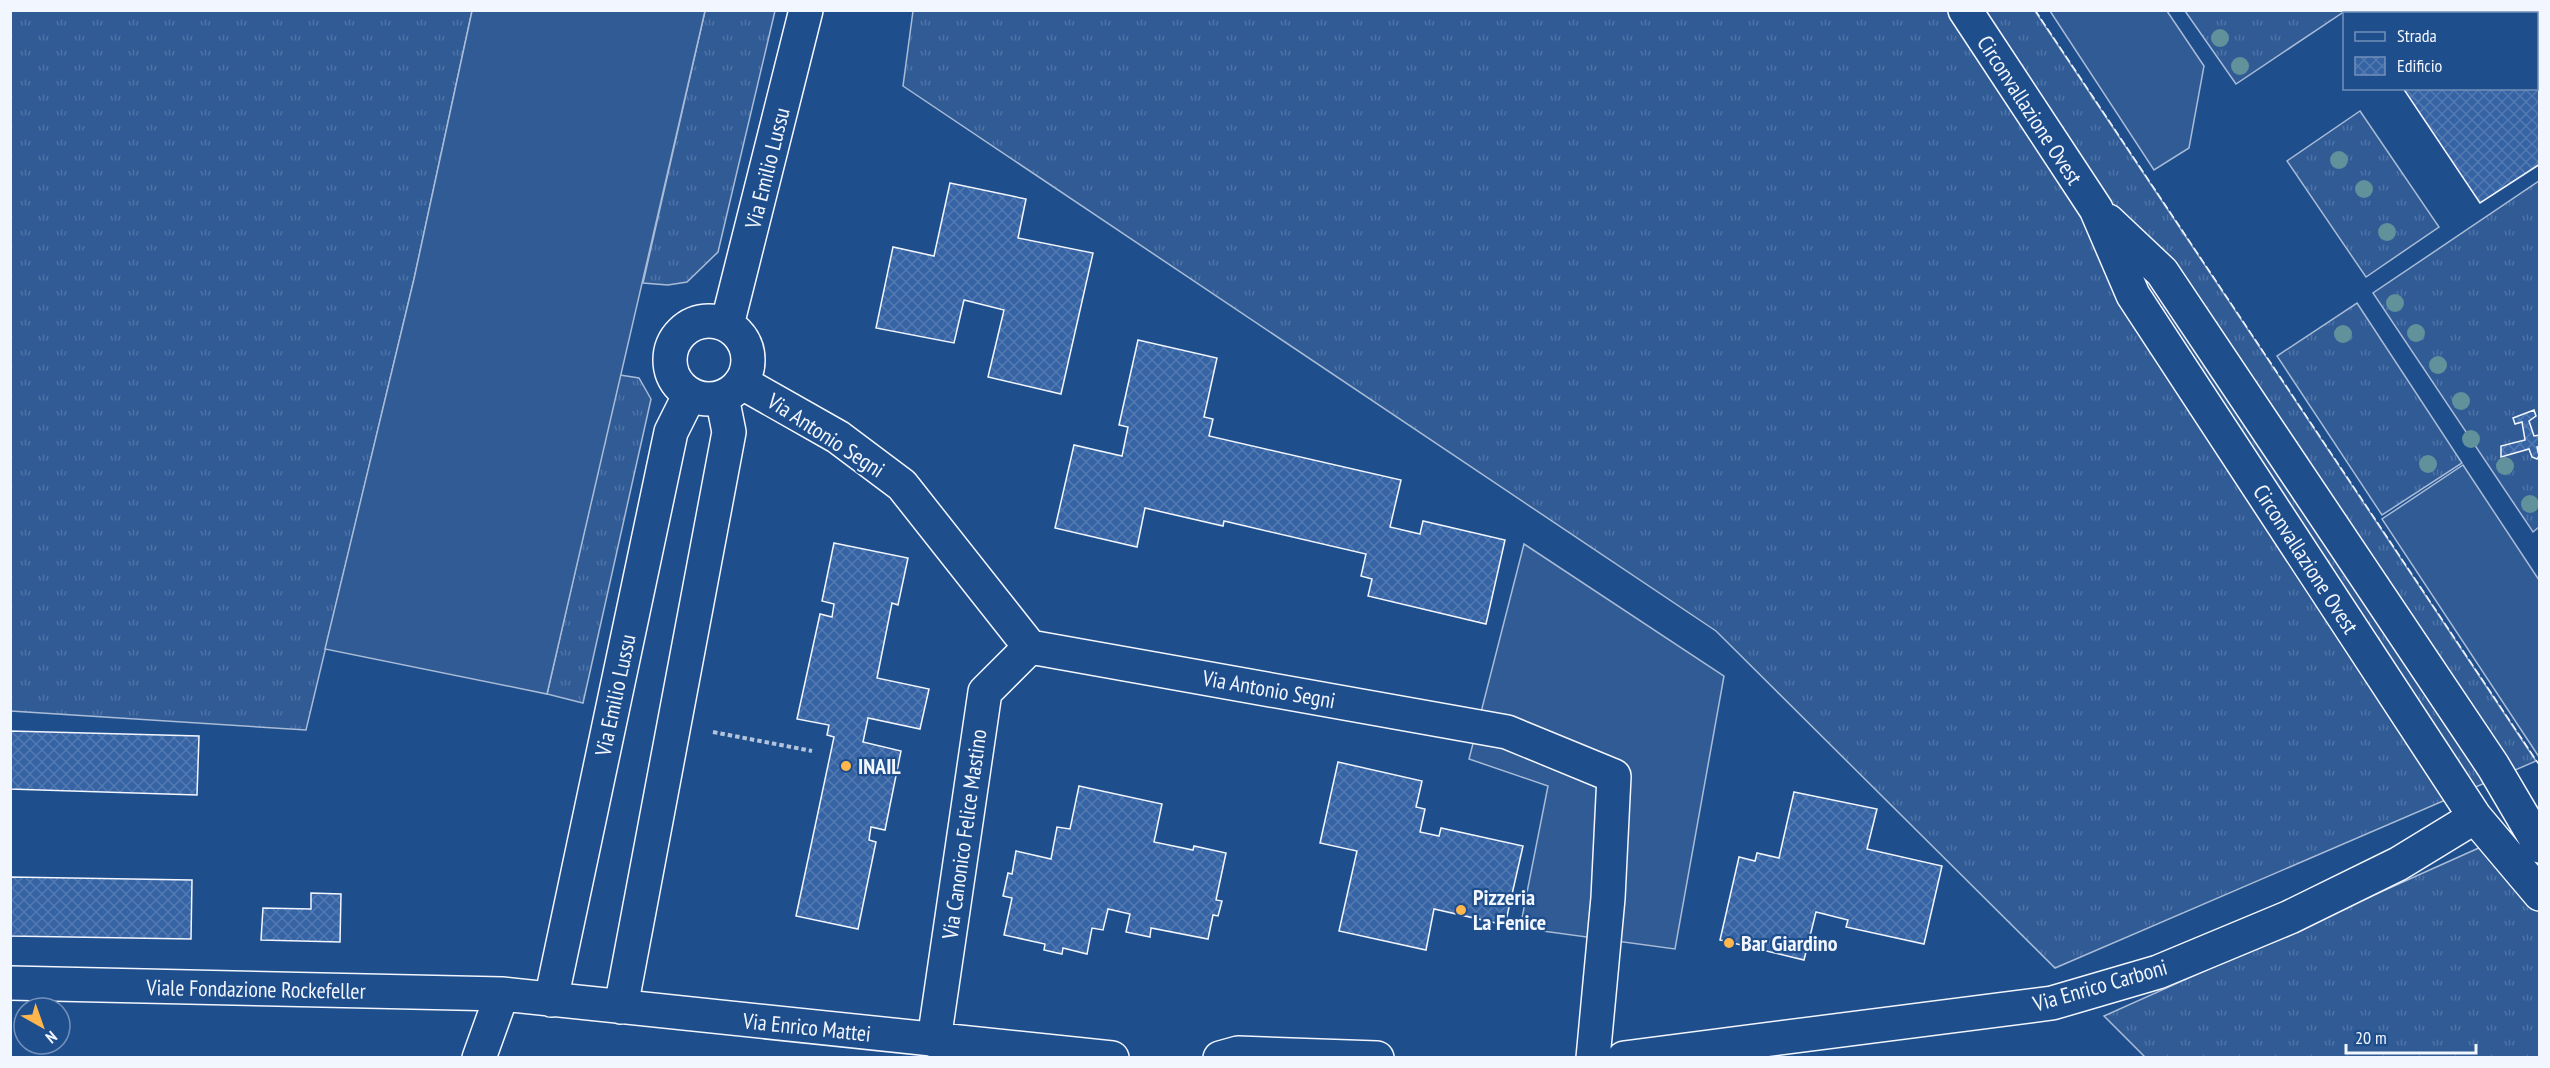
<svg xmlns="http://www.w3.org/2000/svg" width="2550" height="1068" viewBox="0 0 2550 1068" font-family="'PT Sans Narrow',sans-serif">
	<defs>
		<pattern id="grass-tufts" width="24" height="20" patternUnits="userSpaceOnUse" patternTransform="scale(1.5)"><rect width="24" height="20" fill="#305b95"/><path d="M3 7l-1-3M5 7V3M7 7l1-3M15 17l-1-3M17 17v-4M19 17l1-3" fill="none" stroke="#4e73a5"/></pattern>
		<pattern id="building-cross-hatch" width="8" height="8" patternUnits="userSpaceOnUse" patternTransform="scale(1.5)"><rect width="8" height="8" fill="#3563a3"/><path d="M0 0l8 8M0 8l8-8" fill="none" stroke="#537ab1"/></pattern>
	</defs>
	<rect width="100%" height="100%" fill="#1f4e8c"/>
	<path fill="url(#grass-tufts)" stroke="#a8bbd7" stroke-width="1.5" d="M10,11H472L414,279L306,730L11,711Z
		M705,11H775L718,252L687,282L668,285L643,283Z
		M913,11H2035L2536,761L2055,968L1716,631L903,86Z
		M2185,11H2345L2236,84Z
		M2360,111L2439,227L2366,277L2287,161Z
		M2539,181V527L2533,532L2373,293Z
		M2357,303L2462,463L2382,515L2277,356Z
		M620,375L639,378L651,399L583,703L547,694Z
		M2539,821V1057H2145L2104,1016Z"/>
	<path fill="#305b95" stroke="#a8bbd7" stroke-width="1.5" d="M472,11H705L547,694L325,649L414,279Z
		M2050,11H2167L2204,66L2189,148L2154,170Z
		M2463,465L2539,580V757L2382,519Z
		M1524,544L1724,676L1675,949L1520,928L1548,786L1469,759Z"/>
	<path fill="url(#building-cross-hatch)" stroke="#f2f6ff" stroke-width="1.5" d="M2473,10H2540V164L2480,203L2403,88H2536V14H2475Z
		M950,183L1026,199L1018,238L1093,253L1061,394L988,377L1004,310L964,300L954,343L876,328L893,247L934,256Z
		M1138,340L1217,358L1204,417L1213,419L1209,436L1401,480L1390,527L1420,534L1423,521L1505,540L1486,624L1368,596L1372,579L1361,576L1366,554L1224,521L1223,526L1145,508L1137,547L1055,528L1074,445L1122,456L1128,427L1119,425Z
		M2534,410L2536,416L2529,421L2534,436L2540,435V446L2537,447L2539,456L2537,459L2532,457L2529,449L2501,457V446L2525,440L2522,422L2515,424L2513,418Z
		M834,543L908,558L898,605L892,603L877,678L929,689L920,729L868,718L863,742L901,751L885,830L871,827L869,840L876,842L858,929L796,916L834,737L827,735L829,725L797,719L820,614L832,617L834,604L822,601Z
		M10,731L199,736L197,795L10,789Z
		M1338,762L1422,781L1416,807L1425,809L1420,832L1439,836L1441,828L1523,846L1505,925L1434,909L1426,950L1339,931L1357,851L1320,843Z
		M1079,786L1162,804L1154,842L1193,850L1194,846L1226,853L1216,900L1222,901L1218,916L1213,915L1208,939L1151,928L1150,937L1126,932L1130,914L1108,909L1103,930L1092,928L1087,954L1063,948L1062,954L1044,950L1045,944L1004,935L1012,898L1003,896L1008,873L1012,874L1016,851L1051,859L1057,827L1070,829Z
		M1794,792L1877,809L1867,849L1942,866L1924,944L1846,927L1848,920L1816,912L1804,960L1720,940L1739,857L1755,861L1757,853L1779,858Z
		M10,877L192,880L191,939L10,936Z
		M311,893L341,894L340,942L261,940L263,908L311,909Z"/>
	<g fill="none" stroke-linecap="round" stroke-linejoin="round">
		<g stroke="#f2f6ff" stroke-width="36">
			<path id="minor" d="M1965,10L2096,209L2133,295L2475,817L2540,894
				M2108,221L2162,272L2493,766L2540,846
				M670 360a39 39 0 1 1 78 0a39 39 0 1 1-78 0Z
				M727,325L806,10
				M741,382L838,437L902,485L1030,647L1507,732L1614,776L1608,898L1593,1058
				M10,983L502,994L1112,1058
				M551,1000L671,432L690,394
				M621,1007L729,432L722,397
				M934,1040L985,692L1030,647
				M479,1058L502,994
				M1220,1058L1238,1053L1377,1058
				M1624,1058L2052,1003L2158,972L2290,917L2398,864L2475,817"/>
		</g>
		<path stroke="#b3c4dc" stroke-width="4" stroke-dasharray="4.5 3" stroke-linecap="butt" d="M713,732L812,751"/>
		<use href="#minor" stroke="#1f4e8c" stroke-width="33"/>
		<path stroke="#f2f6ff" stroke-width="1.5" stroke-dasharray="8 3" stroke-linecap="butt" d="M2035,10L2540,766"/>
	</g>
	<g fill="#61919a">
		<circle cx="2220" cy="38" r="9"/>
		<circle cx="2240" cy="66" r="9"/>
		<circle cx="2339" cy="160" r="9"/>
		<circle cx="2364" cy="189" r="9"/>
		<circle cx="2387" cy="232" r="9"/>
		<circle cx="2395" cy="303" r="9"/>
		<circle cx="2416" cy="333" r="9"/>
		<circle cx="2343" cy="334" r="9"/>
		<circle cx="2438" cy="365" r="9"/>
		<circle cx="2461" cy="401" r="9"/>
		<circle cx="2471" cy="439" r="9"/>
		<circle cx="2428" cy="464" r="9"/>
		<circle cx="2505" cy="466" r="9"/>
		<circle cx="2530" cy="504" r="9"/>
	</g>
	<g fill="#ffb74d" stroke="#1f4e8c" stroke-width="2">
		<circle cx="846" cy="766" r="6"/>
		<circle cx="1461" cy="910" r="6"/>
		<circle cx="1729" cy="943" r="6"/>
	</g>
	<g text-anchor="middle" stroke-width="4.5" stroke-linejoin="round" paint-order="stroke">
		<g font-size="22" fill="#f2f6ff" stroke="#1f4e8c">
			<text transform="translate(2030 110) rotate(57)" y="8">Circonvallazione Ovest</text>
			<text transform="translate(767 168) rotate(-76)" y="8">Via Emilio Lussu</text>
			<text transform="translate(826 435) rotate(33)" y="8">Via Antonio Segni</text>
			<text transform="translate(2306 559) rotate(57)" y="8">Circonvallazione Ovest</text>
			<text transform="translate(1269 689) rotate(10)" y="8">Via Antonio Segni</text>
			<text transform="translate(615 695) rotate(-78)" y="8">Via Emilio Lussu</text>
			<text transform="translate(964 834) rotate(-82)" y="8">Via Canonico Felice Mastino</text>
			<text transform="translate(2100 985) rotate(-16)" y="8">Via Enrico Carboni</text>
			<text transform="translate(256 989) rotate(1)" y="8">Viale Fondazione Rockefeller</text>
			<text transform="translate(807 1027) rotate(6)" y="8">Via Enrico Mattei</text>
		</g>
		<g font-size="22" font-weight="bold" fill="#f2f6ff" stroke="#1f4e8c" text-anchor="start">
			<text x="858" y="774">INAIL</text>
			<text x="1473" y="905">Pizzeria<tspan x="1473" dy="25">La Fenice</tspan></text>
			<text x="1741" y="951">Bar Giardino</text>
		</g>
	</g>
	<rect width="2550" height="1068" fill="none" stroke="#f2f6ff" stroke-width="24"/>
	<rect x="2343" y="12" width="195" height="78" fill="#1f4e8c" stroke="#7391ba" stroke-width="1.5"/>
	<rect x="2355" y="32" width="30" height="9" fill="#1f4e8c" stroke="#7391ba" stroke-width="1.5"/>
	<text x="2397" y="42" font-size="18" fill="#f2f6ff">Strada</text>
	<rect x="2355" y="57" width="30" height="18" fill="url(#building-cross-hatch)" stroke="#7391ba" stroke-width="1.5"/>
	<text x="2397" y="72" font-size="18" fill="#f2f6ff">Edificio</text>
	<g transform="translate(42 1026) rotate(140)"><circle r="28" fill="#1f4e8c" stroke="#7391ba" stroke-width="1.5"/>
	<path d="M0-4.5L10 22L0 15L-10 22Z" fill="#ffb74d"/>
	<text y="-9" font-size="16" font-weight="bold" text-anchor="middle" fill="#f2f6ff">N</text>
	</g>
	<path d="M2346 1044v9h130v-9" fill="none" stroke="#f2f6ff" stroke-width="3"/>
	<text x="2355" y="1044" font-size="18" fill="#f2f6ff" stroke="#1f4e8c" stroke-width="4.5" paint-order="stroke">20 m</text>
</svg>
